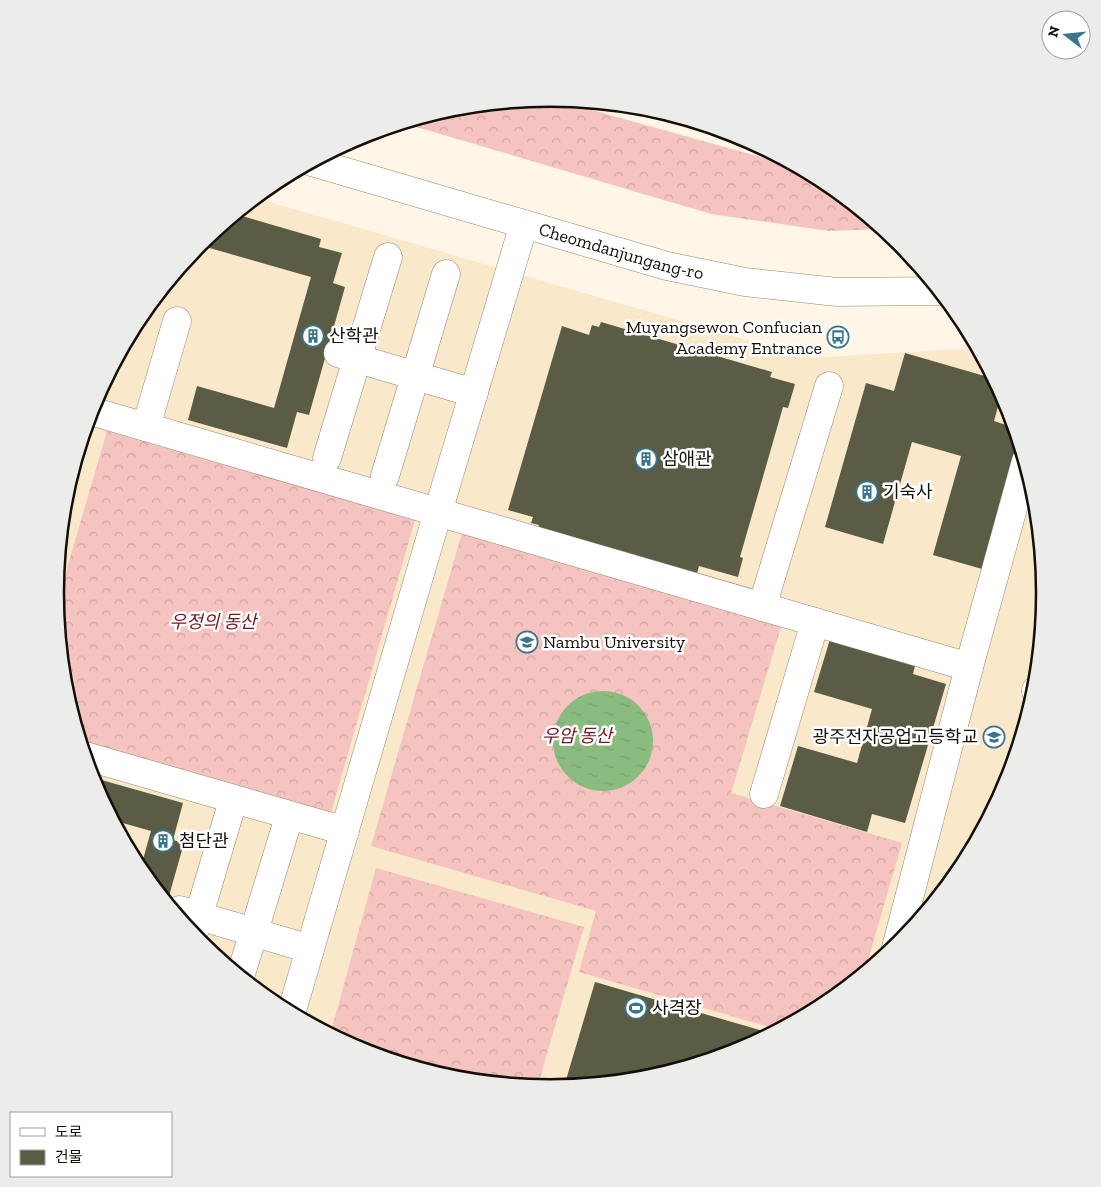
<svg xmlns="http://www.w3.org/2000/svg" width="1101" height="1187" viewBox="0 0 1101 1187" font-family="'Zilla Slab','Noto Sans KR',serif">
	<defs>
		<pattern id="forest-crowns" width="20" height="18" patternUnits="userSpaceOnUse" patternTransform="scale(1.25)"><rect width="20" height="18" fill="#f5c3c0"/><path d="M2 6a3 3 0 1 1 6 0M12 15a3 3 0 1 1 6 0" fill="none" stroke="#d1a6a4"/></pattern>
		<pattern id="water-ripples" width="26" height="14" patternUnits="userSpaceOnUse" patternTransform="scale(1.25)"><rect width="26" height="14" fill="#8bbc7f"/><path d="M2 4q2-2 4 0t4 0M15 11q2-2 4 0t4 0" fill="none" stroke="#77a16c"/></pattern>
	</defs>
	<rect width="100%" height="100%" fill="#fff6e8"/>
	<path fill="#fae8ca" d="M256,198L809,358L978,348L1008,404L1037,497L1046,594L1036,690L1008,783L962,869L901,944L826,1006L740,1051L647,1080L550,1089L454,1079L361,1051L275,1005L200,944L138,869L93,783L64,690L55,594L65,497L93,404L139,318L200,243Z"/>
	<path fill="url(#forest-crowns)" d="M549,98L800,168L826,182L884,229L829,231L711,214L403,123L454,107Z
		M107,431L415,520L330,816L81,744L64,690L56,606Z
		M462,533L781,627L731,793L902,843L864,974L826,1006L780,1030L579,972L596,911L371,846Z
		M376,868L584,927L537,1088L454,1079L361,1051L330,1035Z"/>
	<path fill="url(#water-ripples)" d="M553 741a50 50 0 1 1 100 0a50 50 0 1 1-100 0Z"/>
	<path fill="#5b5c46" d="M235,214L321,239L319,247L342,253L333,283L345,287L309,415L297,412L287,448L188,420L197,386L274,408L311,277L199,245Z
		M601,322L772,372L770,377L795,384L788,408L783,407L740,557L743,558L738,577L699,566L696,577L537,531L539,525L531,523L533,517L508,510L562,326L589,335L592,325L599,327Z
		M905,353L995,379L1002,392L994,421L1015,428L1019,440L982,569L933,555L961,456L912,442L883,544L825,527L866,383L894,391Z
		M831,636L916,661L913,674L946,684L905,823L872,814L867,832L780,806L798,746L857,763L872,709L814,692Z
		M91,777L183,803L173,840L184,843L167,903L140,870L151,831L112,820L93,783Z
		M595,982L773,1034L740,1051L647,1080L585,1086L566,1080Z"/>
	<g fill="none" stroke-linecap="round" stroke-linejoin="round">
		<g stroke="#938771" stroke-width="29">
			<g id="minor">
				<path id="s1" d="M312,162L667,266L745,282L837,292L940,291"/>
				<path d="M338,353L474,393"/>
				<path d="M91,411L969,667"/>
				<path d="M146,427L177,321"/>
				<path d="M327,458L388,257"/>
				<path d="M385,476L446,274"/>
				<path d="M762,607L829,386"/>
				<path d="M1036,691V690"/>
				<path d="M85,756L345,831"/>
				<path d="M764,794L815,622"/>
				<path d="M179,910L310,949"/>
				<path d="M193,935L229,814"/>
				<path d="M896,948L969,667L1026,461"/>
				<path d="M240,977L285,830"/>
				<path d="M291,1014L438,512L524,224"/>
			</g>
		</g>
		<use href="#minor" stroke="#fff" stroke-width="28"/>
	</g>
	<defs>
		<g id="building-ring" transform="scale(1.125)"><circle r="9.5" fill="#fff" stroke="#3a748d" stroke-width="1.5"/><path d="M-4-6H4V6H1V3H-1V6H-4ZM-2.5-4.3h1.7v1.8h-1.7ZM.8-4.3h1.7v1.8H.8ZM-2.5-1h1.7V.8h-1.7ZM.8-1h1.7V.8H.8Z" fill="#3a748d"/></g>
		<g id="bus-ring" transform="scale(1.125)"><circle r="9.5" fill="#fff" stroke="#3a748d" stroke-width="1.5"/><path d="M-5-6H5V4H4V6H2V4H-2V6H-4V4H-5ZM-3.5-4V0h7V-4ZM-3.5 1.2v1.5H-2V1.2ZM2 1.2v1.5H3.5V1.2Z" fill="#3a748d"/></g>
		<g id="university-ring" transform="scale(1.125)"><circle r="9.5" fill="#fff" stroke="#3a748d" stroke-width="1.5"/><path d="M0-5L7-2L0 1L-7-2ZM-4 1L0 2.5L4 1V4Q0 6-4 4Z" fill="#3a748d"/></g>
		<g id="school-ring" transform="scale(1.125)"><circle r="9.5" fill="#fff" stroke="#3a748d" stroke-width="1.5"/><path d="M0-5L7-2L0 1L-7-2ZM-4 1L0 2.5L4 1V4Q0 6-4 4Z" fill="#3a748d"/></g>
		<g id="stadium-ring" transform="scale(1.125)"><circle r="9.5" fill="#fff" stroke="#3a748d" stroke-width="1.5"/><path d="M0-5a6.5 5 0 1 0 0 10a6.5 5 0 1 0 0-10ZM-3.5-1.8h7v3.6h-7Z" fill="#3a748d"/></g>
	</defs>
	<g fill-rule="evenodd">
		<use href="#building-ring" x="313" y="336"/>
		<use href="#bus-ring" x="838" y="337"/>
		<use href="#building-ring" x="646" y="459"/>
		<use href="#building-ring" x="867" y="492"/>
		<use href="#university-ring" x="527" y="642"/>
		<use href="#school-ring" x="994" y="737"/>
		<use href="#building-ring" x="163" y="841"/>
		<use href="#stadium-ring" x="636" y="1008"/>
	</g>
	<g text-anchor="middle" stroke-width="5" stroke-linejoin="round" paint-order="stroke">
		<g font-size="18" fill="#141008" stroke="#fff">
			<text dy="6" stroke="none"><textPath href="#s1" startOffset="322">Cheomdanjungang-ro</textPath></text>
		</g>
		<g font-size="18" fill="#141008" stroke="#fff" text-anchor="start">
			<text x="822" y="333" text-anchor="end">Muyangsewon Confucian<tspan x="822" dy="21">Academy Entrance</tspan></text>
			<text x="329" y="342">산학관</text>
			<text x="662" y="465">삼애관</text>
			<text x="883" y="498">기숙사</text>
			<text x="543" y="648">Nambu University</text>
			<text x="978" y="743" text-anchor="end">광주전자공업고등학교</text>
			<text x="179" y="847">첨단관</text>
			<text x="652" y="1014">사격장</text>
		</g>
		<g font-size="18" font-style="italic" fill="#75141e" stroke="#fff">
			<text x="213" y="628">우정의 동산</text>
			<text x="577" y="742">우암 동산</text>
		</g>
	</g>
	<path d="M0 0H1101V1187H0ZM64 593a486 486 0 1 1 972 0a486 486 0 1 1-972 0Z" fill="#ececeb" fill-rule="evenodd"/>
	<path fill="none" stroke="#141008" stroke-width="2.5" d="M64 593a486 486 0 1 1 972 0a486 486 0 1 1-972 0Z"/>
	<rect x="10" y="1112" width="162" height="65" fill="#ffffff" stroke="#a19f9c"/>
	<rect x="20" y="1128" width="25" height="8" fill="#ffffff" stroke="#a19f9c"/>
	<text x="55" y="1137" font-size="15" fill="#141008">도로</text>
	<rect x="20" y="1150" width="25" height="15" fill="#5b5c46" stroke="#a19f9c"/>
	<text x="55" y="1162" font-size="15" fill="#141008">건물</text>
	<g transform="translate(1066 35) rotate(286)"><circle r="24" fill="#ffffff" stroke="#a19f9c"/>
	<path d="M0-4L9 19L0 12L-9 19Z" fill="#3a748d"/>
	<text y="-8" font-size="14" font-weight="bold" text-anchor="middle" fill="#141008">N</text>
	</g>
</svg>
